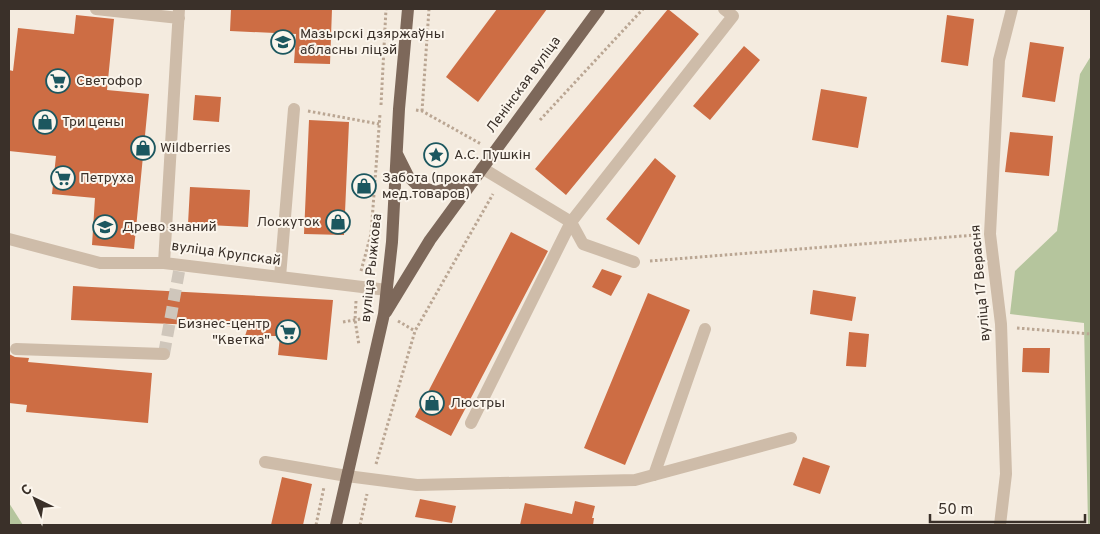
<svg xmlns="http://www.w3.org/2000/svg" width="1100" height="534" font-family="Overpass,sans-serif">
<rect width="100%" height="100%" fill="#f4ebdf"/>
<path fill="#b5c59d" d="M 1091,56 L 1091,525 L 1088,525 L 1084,323 L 1010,314 L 1015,271 L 1057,231 L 1080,74 Z
M 9,503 L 23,525 L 9,525 Z"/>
<path fill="#cd6d44" d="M 231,9 L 332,9 L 330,64 L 294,63 L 296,34 L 230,31 Z
M 497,9 L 547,9 L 478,102 L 446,77 Z
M 668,9 L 699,34 L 566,195 L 535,169 Z
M 76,15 L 114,19 L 107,90 L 149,94 L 134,249 L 92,245 L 95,198 L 52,194 L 56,156 L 9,151 L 9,70 L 13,71 L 18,28 L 74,34 Z
M 947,15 L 974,19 L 968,66 L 941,62 Z
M 1030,42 L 1064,47 L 1055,102 L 1022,97 Z
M 744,46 L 760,60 L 710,120 L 693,106 Z
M 821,89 L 867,97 L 858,148 L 812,140 Z
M 195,95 L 221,97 L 219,122 L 193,120 Z
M 309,120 L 349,122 L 344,235 L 304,234 Z
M 1010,132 L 1053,136 L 1049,176 L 1005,172 Z
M 655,158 L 676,176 L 639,245 L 606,219 Z
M 190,187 L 250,190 L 248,227 L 188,224 Z
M 511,232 L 548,251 L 451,436 L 415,417 Z
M 602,269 L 622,276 L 611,296 L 592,287 Z
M 73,286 L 333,300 L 327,360 L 278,355 L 280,336 L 245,336 L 248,327 L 71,320 Z
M 813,290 L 856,297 L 852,321 L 810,314 Z
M 648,293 L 690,310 L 625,465 L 584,448 Z
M 849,332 L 869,334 L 866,367 L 846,366 Z
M 1023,348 L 1050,348 L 1049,373 L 1022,372 Z
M 9,354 L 15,357 L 29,358 L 28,362 L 152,373 L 148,423 L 26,412 L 27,405 L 9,403 Z
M 803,457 L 830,466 L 820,494 L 793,485 Z
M 282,477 L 312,484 L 303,525 L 271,525 Z
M 420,499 L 456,506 L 452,523 L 415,517 Z
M 575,501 L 595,506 L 592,518 L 594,518 L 593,525 L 520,525 L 525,503 L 572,514 Z"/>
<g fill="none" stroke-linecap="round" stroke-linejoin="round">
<path stroke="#cfc6bb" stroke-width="12" stroke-dasharray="12 6" stroke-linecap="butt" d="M 164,354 L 180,266"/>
<path stroke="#baa693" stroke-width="3" stroke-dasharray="2.5 2.5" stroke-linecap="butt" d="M 381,105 L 386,9
M 416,110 L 422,111 L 481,144
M 308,111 L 379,124
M 422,111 L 429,9
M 540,120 L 643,9
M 650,261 L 975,235
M 361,271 L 371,234 L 380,114
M 356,301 L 355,320 L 359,345
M 398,321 L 415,331
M 343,322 L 366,318
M 1017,328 L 1091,334
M 376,464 L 415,331 L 493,194
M 316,525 L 324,487
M 360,525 L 367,494"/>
<path stroke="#cebca9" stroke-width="12" d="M 96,9 L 179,18
M 179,9 L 164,263 L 387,290
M 482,168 L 571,222 L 583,244 L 634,262
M 9,239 L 100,263 L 164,263
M 280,277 L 294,109
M 16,349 L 164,354
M 471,423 L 571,222 L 733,16 L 724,9
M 265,462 L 347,476 L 417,485 L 635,480 L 791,438
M 654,475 L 705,329
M 1000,525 L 1006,474 L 1001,324 L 990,234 L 999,60 L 1012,9"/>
<path stroke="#7d685a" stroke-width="12" d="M 397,154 L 408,176 L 418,186 L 436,192 L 474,180
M 386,312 L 430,240 L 599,9
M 336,525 L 384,314 L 392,242 L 399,109 L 408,9"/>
</g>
<defs>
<g id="school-ring" transform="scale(1.25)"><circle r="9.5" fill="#fbf5ec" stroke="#1c575f" stroke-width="1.5"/><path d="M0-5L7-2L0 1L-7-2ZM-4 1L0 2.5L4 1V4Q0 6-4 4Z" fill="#1c575f"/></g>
<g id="supermarket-ring" transform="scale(1.25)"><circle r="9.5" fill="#fbf5ec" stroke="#1c575f" stroke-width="1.5"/><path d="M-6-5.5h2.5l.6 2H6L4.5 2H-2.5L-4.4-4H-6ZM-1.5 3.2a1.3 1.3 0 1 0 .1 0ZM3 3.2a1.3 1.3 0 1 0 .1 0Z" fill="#1c575f"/></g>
<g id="shop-ring" transform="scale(1.25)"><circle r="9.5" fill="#fbf5ec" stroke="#1c575f" stroke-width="1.5"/><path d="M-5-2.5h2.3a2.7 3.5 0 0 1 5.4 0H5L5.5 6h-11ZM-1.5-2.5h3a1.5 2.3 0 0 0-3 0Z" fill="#1c575f"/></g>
<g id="sight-ring" transform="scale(1.25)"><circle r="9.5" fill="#fbf5ec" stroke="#1c575f" stroke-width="1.5"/><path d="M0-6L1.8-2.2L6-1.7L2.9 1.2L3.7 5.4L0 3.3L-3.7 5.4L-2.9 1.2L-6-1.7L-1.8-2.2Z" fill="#1c575f"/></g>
<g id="university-ring" transform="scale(1.25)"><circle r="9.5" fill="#fbf5ec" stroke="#1c575f" stroke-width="1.5"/><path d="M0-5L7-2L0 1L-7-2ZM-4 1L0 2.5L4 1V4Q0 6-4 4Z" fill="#1c575f"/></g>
</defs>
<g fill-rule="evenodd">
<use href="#school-ring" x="283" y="42"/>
<use href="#supermarket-ring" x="58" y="81"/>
<use href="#shop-ring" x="45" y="122"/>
<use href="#shop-ring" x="143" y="148"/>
<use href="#sight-ring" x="436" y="155"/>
<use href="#supermarket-ring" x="63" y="178"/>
<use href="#shop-ring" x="364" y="186"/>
<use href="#shop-ring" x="338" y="222"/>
<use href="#university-ring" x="105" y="227"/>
<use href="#supermarket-ring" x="288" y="332"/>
<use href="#shop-ring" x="432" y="403"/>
</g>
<g text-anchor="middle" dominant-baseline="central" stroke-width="4" stroke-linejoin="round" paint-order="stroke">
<g font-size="14" fill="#3a3029" stroke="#fbf5ec" text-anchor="start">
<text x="300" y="34">Мазырскі дзяржаўны<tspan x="300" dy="16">абласны ліцэй</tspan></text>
<text x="76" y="81">Светофор</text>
<text x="62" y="122">Три цены</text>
<text x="160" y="148">Wildberries</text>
<text x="454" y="155">А.С. Пушкін</text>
<text x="80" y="178">Петруха</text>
<text x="382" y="178">Забота (прокат<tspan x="382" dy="16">мед.товаров)</tspan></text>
<text x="320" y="222" text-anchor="end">Лоскуток</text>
<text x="122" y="227">Древо знаний</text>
<text x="270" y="324" text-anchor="end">Бизнес-центр<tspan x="270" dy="16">"Кветка"</tspan></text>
<text x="450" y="403">Люстры</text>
</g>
<g font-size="14" fill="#3a3029" stroke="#fbf5ec">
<text transform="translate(524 85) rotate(-54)">Ленінская вуліца</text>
<text transform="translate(226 254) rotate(8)">вуліца Крупскай</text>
<text transform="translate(372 268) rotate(-84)">вуліца Рыжкова</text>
<text transform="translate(981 283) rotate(-95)">вуліца 17 Верасня</text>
</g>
</g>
<rect width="1100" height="534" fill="none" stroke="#3a3029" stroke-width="20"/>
<g transform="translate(35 499) rotate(317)" stroke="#fbf5ec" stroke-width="4" paint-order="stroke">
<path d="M0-4L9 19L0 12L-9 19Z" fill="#3a3029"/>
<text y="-8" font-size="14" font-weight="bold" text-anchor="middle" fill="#3a3029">С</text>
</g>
<path d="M930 514v8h155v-8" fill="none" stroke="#3a3029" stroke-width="2.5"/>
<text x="938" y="514" font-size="15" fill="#3a3029" stroke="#fbf5ec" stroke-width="4" paint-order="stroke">50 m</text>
</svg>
